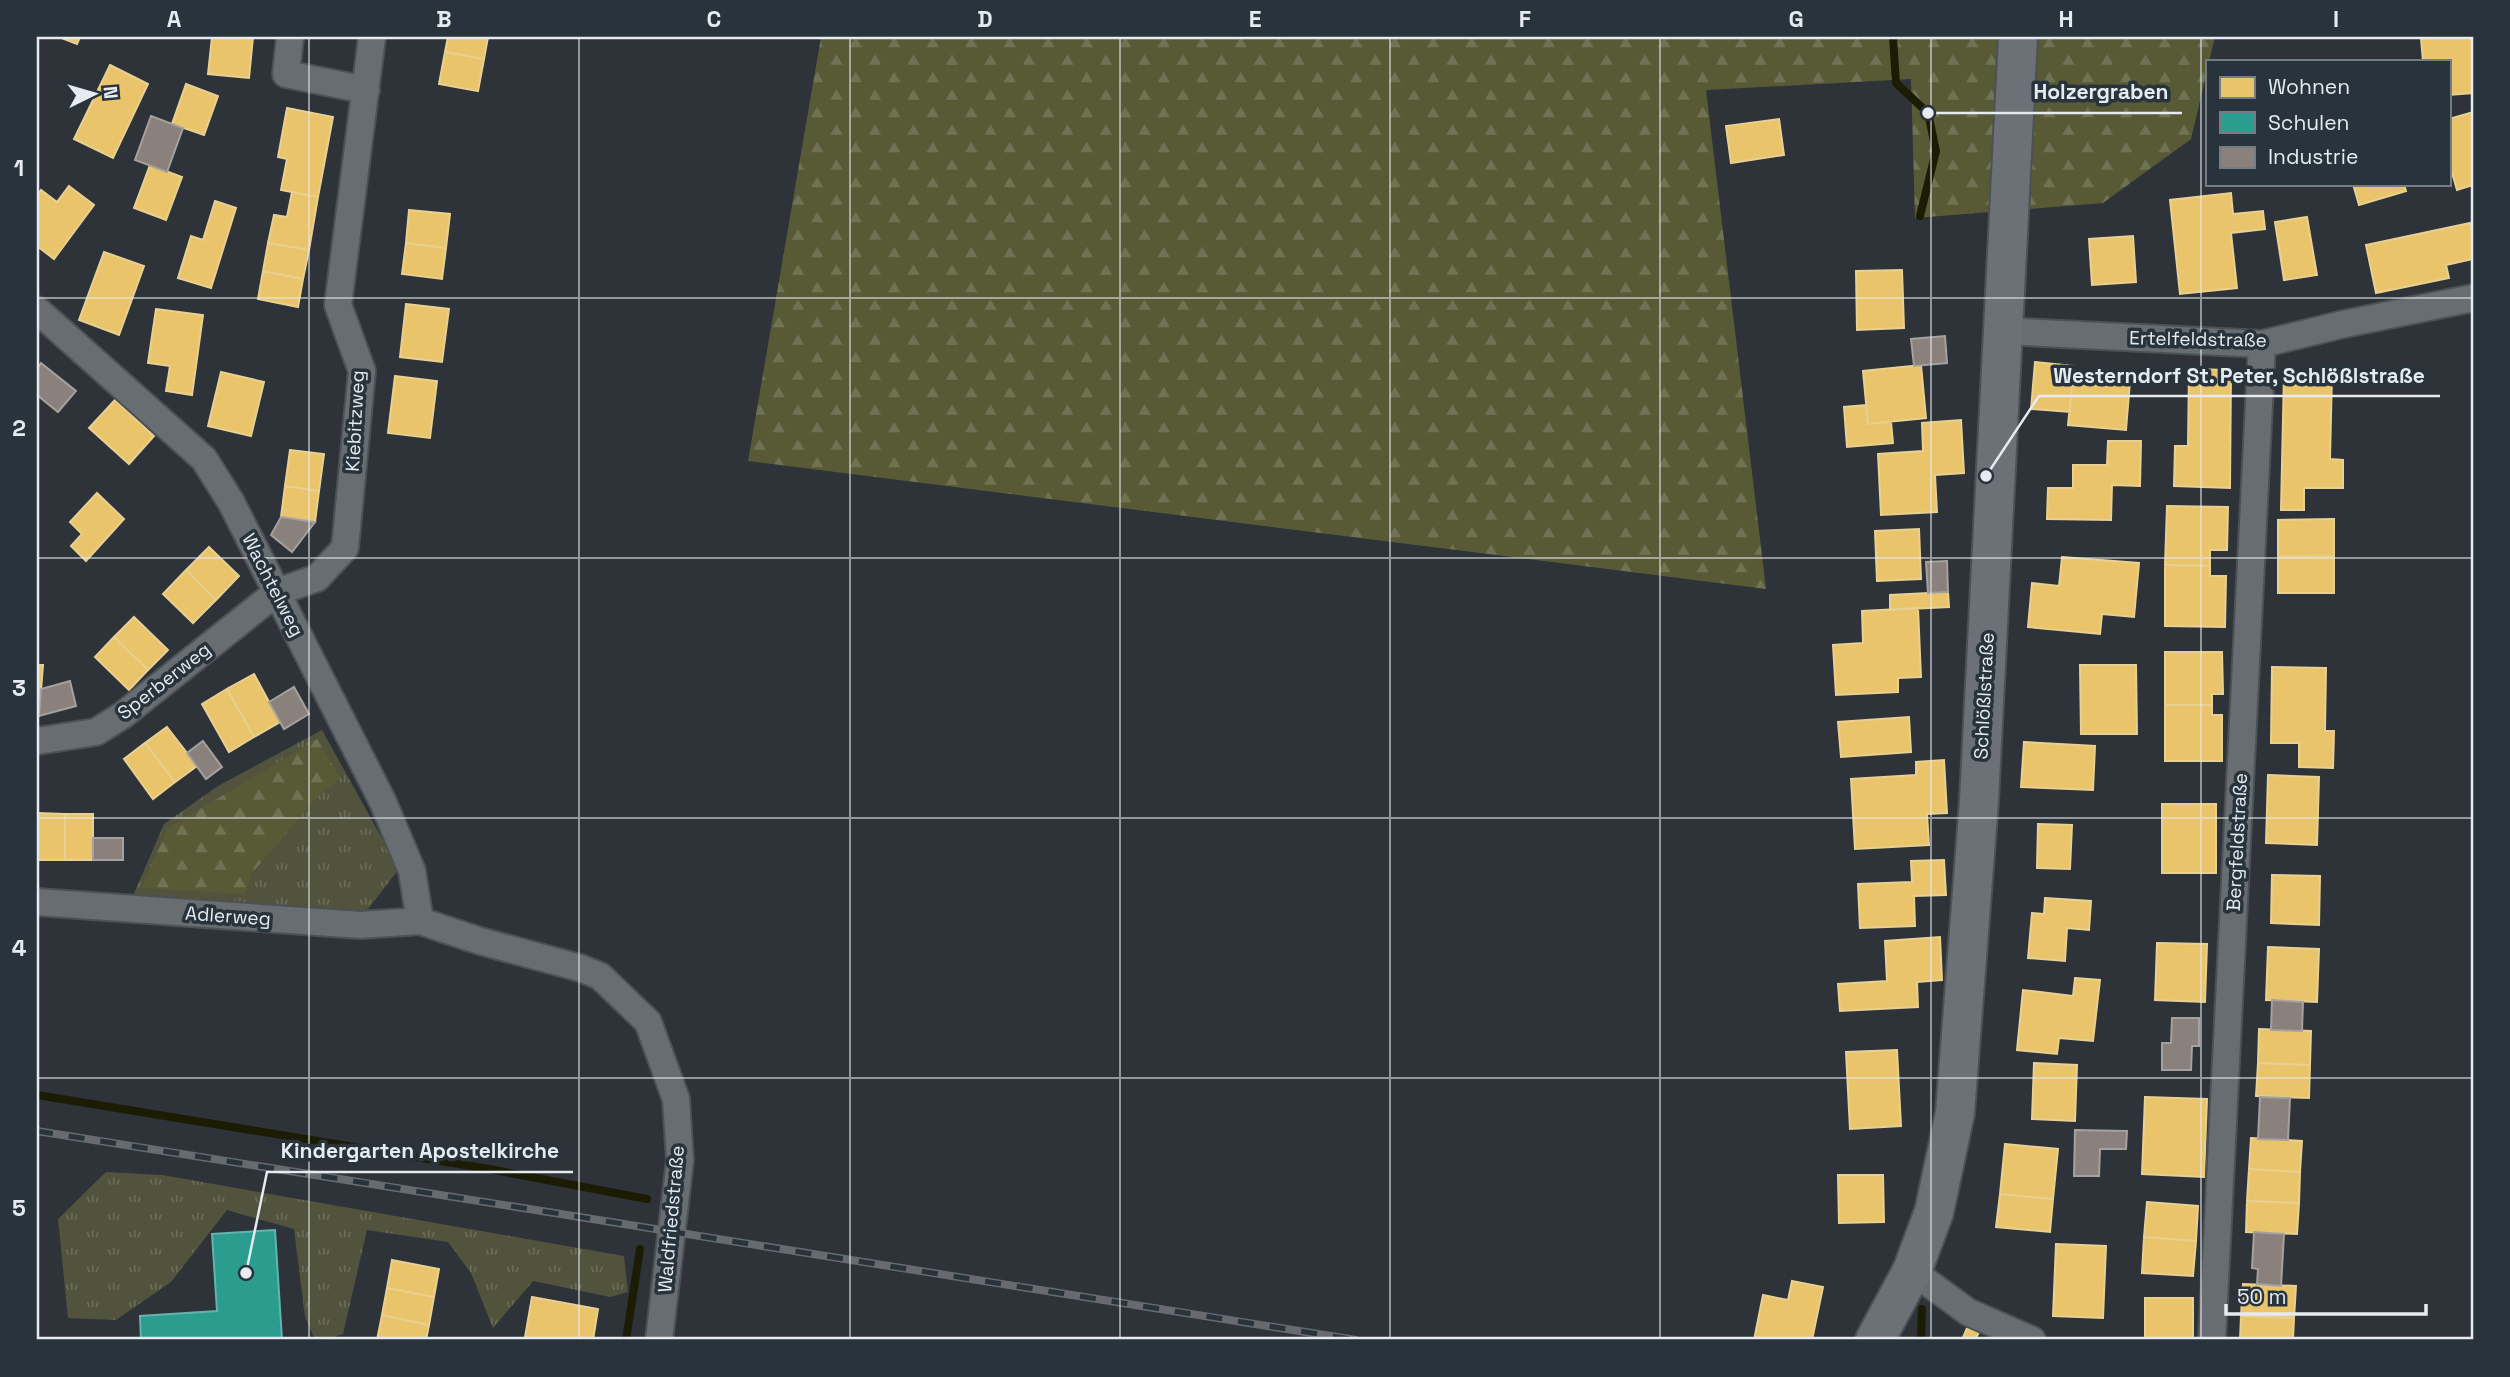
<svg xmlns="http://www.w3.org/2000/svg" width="2510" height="1377" font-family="'Space Grotesk',sans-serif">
<defs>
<pattern id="grass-tufts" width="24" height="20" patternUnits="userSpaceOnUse" patternTransform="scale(1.75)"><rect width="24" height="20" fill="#51533d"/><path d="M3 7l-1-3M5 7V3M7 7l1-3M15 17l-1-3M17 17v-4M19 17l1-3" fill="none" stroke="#6a6c5a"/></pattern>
<pattern id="forest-firs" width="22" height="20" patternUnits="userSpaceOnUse" patternTransform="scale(1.75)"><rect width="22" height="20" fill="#585a36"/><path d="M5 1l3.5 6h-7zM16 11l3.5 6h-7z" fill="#707254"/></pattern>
</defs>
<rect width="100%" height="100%" fill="#2d3338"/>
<path fill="url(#grass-tufts)" d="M 322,730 L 399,869 L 365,913 L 132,898 L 164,824 L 218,786 Z
M 106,1172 L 162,1175 L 624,1256 L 628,1292 L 610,1297 L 533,1281 L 493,1328 L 471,1273 L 448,1242 L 367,1230 L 343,1334 L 325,1340 L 315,1340 L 305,1317 L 294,1229 L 227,1210 L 171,1282 L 116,1320 L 68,1318 L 58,1219 Z"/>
<path fill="url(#forest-firs)" d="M 821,37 L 2215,37 L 2209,61 L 2207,61 L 2207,71 L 2191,139 L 2103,203 L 1915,218 L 1911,79 L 1706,90 L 1766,589 L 748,461 Z
M 317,739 L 340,778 L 315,799 L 252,873 L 245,894 L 142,888 L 167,829 Z"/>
<path fill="#e9c46a" stroke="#e8d092" stroke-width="2" d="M 59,37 L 80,37 L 77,44 Z
M 212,37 L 253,37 L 249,78 L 208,74 Z
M 448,37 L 488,37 L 484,59 L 445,52 Z
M 2446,37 L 2473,37 L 2473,93 L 2449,95 L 2449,61 L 2423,61 L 2421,39 Z
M 445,52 L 484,59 L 478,91 L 439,84 Z
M 110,65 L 148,84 L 113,158 L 74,139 Z
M 186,84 L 218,96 L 204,135 L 172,124 Z
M 287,108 L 333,117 L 318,197 L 281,190 L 287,159 L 278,157 Z
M 2473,112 L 2473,185 L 2457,190 L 2449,162 L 2449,119 Z
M 1779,119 L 1784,155 L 1731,163 L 1726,126 Z
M 150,165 L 182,177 L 166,220 L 134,208 Z
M 2353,184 L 2404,184 L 2406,191 L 2359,205 Z
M 69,186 L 94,205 L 54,259 L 37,246 L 37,196 L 41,190 L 57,202 Z
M 292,192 L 318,197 L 309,250 L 268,243 L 274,215 L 287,217 Z
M 2231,193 L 2233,214 L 2263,211 L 2265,229 L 2231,233 L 2237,288 L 2180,294 L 2170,200 Z
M 215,201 L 236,208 L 211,288 L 178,278 L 191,236 L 203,240 Z
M 409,210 L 450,214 L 446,248 L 406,243 Z
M 2307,217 L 2317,275 L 2284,280 L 2275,222 Z
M 2470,223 L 2473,240 L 2473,259 L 2446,265 L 2449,278 L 2376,293 L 2366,245 Z
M 2133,236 L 2136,282 L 2092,285 L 2089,239 Z
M 268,243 L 309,250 L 303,279 L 263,271 Z
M 406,243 L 446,248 L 442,279 L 402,274 Z
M 104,252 L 144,266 L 119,335 L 79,320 Z
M 1902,270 L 1904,328 L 1857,330 L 1856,271 Z
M 263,271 L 303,279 L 298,307 L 258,299 Z
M 406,304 L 449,309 L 442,362 L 400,357 Z
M 156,309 L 203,315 L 192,395 L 166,391 L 170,366 L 148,363 Z
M 2035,362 L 2073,366 L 2070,412 L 2031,409 Z
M 1921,365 L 1926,418 L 1868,424 L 1863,371 Z
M 2189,369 L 2231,370 L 2230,488 L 2174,486 L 2175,446 L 2188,446 Z
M 221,372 L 264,382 L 251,436 L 208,426 Z
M 2284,373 L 2332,373 L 2330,459 L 2343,460 L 2343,488 L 2304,488 L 2304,510 L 2281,510 Z
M 395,376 L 437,381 L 430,438 L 388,433 Z
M 2073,376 L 2130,381 L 2126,430 L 2068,425 Z
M 115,400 L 154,436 L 129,464 L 89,428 Z
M 1866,405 L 1868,424 L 1891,422 L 1893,443 L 1847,447 L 1844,407 Z
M 1961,420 L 1964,473 L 1935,475 L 1937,512 L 1881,515 L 1878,454 L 1923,451 L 1922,423 Z
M 2108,441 L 2141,441 L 2140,486 L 2112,485 L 2111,520 L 2047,519 L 2048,488 L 2073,488 L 2073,465 L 2107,465 Z
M 290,450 L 324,454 L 319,491 L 285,486 Z
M 285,486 L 319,491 L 315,522 L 281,517 Z
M 97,493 L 124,519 L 86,561 L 71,546 L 82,534 L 70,522 Z
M 2167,506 L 2228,507 L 2227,550 L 2210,550 L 2210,566 L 2165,565 Z
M 2334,519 L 2334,556 L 2278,557 L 2278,520 Z
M 1919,529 L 1921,579 L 1877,581 L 1875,531 Z
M 209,547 L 239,576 L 216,600 L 186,570 Z
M 2334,556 L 2334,593 L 2278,593 L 2278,557 Z
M 2062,557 L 2139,563 L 2134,617 L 2102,614 L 2100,634 L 2028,627 L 2032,583 L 2059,586 Z
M 2165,565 L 2210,566 L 2210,576 L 2226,576 L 2225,627 L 2165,626 Z
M 186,570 L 216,600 L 193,623 L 163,594 Z
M 1948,592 L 1949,607 L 1890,610 L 1890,595 Z
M 1918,608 L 1921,677 L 1898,678 L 1898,692 L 1836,695 L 1833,645 L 1863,643 L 1862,611 Z
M 134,617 L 168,650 L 148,670 L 114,637 Z
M 114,637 L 148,670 L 129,690 L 95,657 Z
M 2165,652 L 2222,652 L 2223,694 L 2212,694 L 2212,705 L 2165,705 Z
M 37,665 L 43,665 L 39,716 L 37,716 Z
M 2080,665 L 2136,665 L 2137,734 L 2081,734 Z
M 2272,667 L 2326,668 L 2325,731 L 2334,731 L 2333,768 L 2299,767 L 2299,743 L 2271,743 Z
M 254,674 L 280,722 L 254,737 L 227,689 Z
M 227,689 L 254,737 L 229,752 L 202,704 Z
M 2165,705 L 2212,705 L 2212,715 L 2222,715 L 2222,761 L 2165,761 Z
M 1909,717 L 1911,752 L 1841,757 L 1838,722 Z
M 167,727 L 197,766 L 175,782 L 145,743 Z
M 2024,742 L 2095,746 L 2093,790 L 2021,787 Z
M 145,743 L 175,782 L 153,799 L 124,759 Z
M 1944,760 L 1947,813 L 1927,814 L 1929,845 L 1855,849 L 1851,779 L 1916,775 L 1916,762 Z
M 2268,775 L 2319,777 L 2317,845 L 2266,843 Z
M 2162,804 L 2216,804 L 2216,873 L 2162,873 Z
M 37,813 L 65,814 L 65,860 L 37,860 Z
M 65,814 L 93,814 L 93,860 L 65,860 Z
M 2038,824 L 2072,825 L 2070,869 L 2037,868 Z
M 1944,860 L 1946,895 L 1914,896 L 1915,926 L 1860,928 L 1858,884 L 1912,882 L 1911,861 Z
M 2272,875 L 2320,876 L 2319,925 L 2271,923 Z
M 2045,898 L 2091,901 L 2089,930 L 2067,928 L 2065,961 L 2028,958 L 2032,913 L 2044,914 Z
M 1940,937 L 1942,980 L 1917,982 L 1918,1007 L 1840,1011 L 1838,984 L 1887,981 L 1885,941 Z
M 2157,943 L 2207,944 L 2205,1002 L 2155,1000 Z
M 2268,947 L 2319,949 L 2317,1002 L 2266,1000 Z
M 2075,978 L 2100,980 L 2093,1041 L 2059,1038 L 2057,1054 L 2017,1050 L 2023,990 L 2073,996 Z
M 2259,1029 L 2311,1031 L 2310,1065 L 2258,1063 Z
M 1897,1050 L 1901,1126 L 1850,1129 L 1846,1052 Z
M 2034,1063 L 2077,1065 L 2075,1121 L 2032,1119 Z
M 2258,1063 L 2310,1065 L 2309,1098 L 2256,1096 Z
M 2145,1097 L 2207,1099 L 2204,1177 L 2142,1174 Z
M 2251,1138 L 2302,1141 L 2300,1172 L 2249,1169 Z
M 2005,1144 L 2058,1149 L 2053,1199 L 2000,1194 Z
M 2249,1169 L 2300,1172 L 2299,1203 L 2247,1201 Z
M 1838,1175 L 1883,1175 L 1884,1222 L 1839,1223 Z
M 2000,1194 L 2053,1199 L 2050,1232 L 1996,1227 Z
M 2247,1201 L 2299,1203 L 2297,1234 L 2246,1232 Z
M 2147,1202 L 2198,1206 L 2196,1241 L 2144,1237 Z
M 2144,1237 L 2196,1241 L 2193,1276 L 2142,1273 Z
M 2056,1244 L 2106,1246 L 2103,1318 L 2053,1316 Z
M 392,1260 L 439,1269 L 434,1297 L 387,1288 Z
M 1792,1281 L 1823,1287 L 1812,1340 L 1754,1340 L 1763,1295 L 1788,1300 Z
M 2243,1284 L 2296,1286 L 2294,1318 L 2241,1316 Z
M 387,1288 L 434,1297 L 429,1325 L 382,1315 Z
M 532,1297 L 598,1309 L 593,1340 L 541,1340 L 525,1337 Z
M 2145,1298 L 2193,1298 L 2193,1340 L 2145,1340 Z
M 382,1315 L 429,1325 L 426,1340 L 377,1340 Z
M 2241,1316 L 2294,1318 L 2293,1340 L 2240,1340 Z
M 1967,1328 L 1979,1332 L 1975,1340 L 1962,1340 Z"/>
<path fill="#2a9d8f" stroke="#62b4ac" stroke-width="2" d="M 275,1230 L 282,1340 L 141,1340 L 140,1316 L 217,1311 L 212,1234 Z"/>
<path fill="#8a817c" stroke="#a5a19f" stroke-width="2" d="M 151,116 L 183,128 L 167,172 L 135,160 Z
M 1945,336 L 1947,363 L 1914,366 L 1911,339 Z
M 41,363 L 76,391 L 58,412 L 37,395 L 37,369 Z
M 281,517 L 315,522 L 292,552 L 271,535 Z
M 1947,561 L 1948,592 L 1928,593 L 1926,562 Z
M 70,681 L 76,706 L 39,716 L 41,689 Z
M 294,687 L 309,714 L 284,729 L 269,702 Z
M 203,741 L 222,767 L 206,779 L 187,753 Z
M 93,838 L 123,838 L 123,860 L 93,860 Z
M 2272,1000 L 2303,1002 L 2302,1031 L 2271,1030 Z
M 2172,1018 L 2199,1018 L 2199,1046 L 2192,1046 L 2191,1070 L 2162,1070 L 2162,1043 L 2171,1043 Z
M 2260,1097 L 2290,1098 L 2288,1140 L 2258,1139 Z
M 2075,1130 L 2127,1131 L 2126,1149 L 2100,1149 L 2099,1176 L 2074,1176 Z
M 2254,1232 L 2284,1234 L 2281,1286 L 2257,1284 L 2258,1269 L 2252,1268 Z"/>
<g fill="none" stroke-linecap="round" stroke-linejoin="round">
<path stroke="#1c1c05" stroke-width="8" d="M 1893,37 L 1896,83 L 1928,113 L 1936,151 L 1920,216
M 37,1095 L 489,1169 L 647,1199
M 626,1340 L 640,1249
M 1921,1340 L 1922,1309"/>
<g stroke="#4c5155" stroke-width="30">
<path id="street" d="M 290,37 L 286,74 L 366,90
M 37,310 L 204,459 L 231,502 L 383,802 L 412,871 L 420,921
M 2002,331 L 2262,344 L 2344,324 L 2473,298
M 37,741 L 96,732 L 123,715 L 277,592 L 317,578 L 345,548 L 362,371 L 338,305 L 372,37
M 37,902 L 360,925 L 420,921 L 480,941 L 580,968 L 600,976 L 648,1022 L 676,1099 L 680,1160 L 659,1340
M 1912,1271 L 1968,1312 L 2032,1340
M 2212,1340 L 2262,344"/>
</g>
<g stroke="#4c5155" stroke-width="42">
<path id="secondary" d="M 1875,1340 L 1912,1271 L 1934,1212 L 1955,1113 L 1979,801 L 2018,37"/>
</g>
<use href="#street" stroke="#686d71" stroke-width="26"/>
<use href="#secondary" stroke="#6b7177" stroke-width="38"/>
<g stroke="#676a6f" stroke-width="8">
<path id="rail" d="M 37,1131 L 1356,1340"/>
</g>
<use href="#rail" stroke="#29333c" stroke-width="5" stroke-dasharray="16" stroke-linecap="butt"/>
</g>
<path fill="none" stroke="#e5ebf1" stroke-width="2" stroke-opacity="0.55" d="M 309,37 L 309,1340M 579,37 L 579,1340M 850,37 L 850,1340M 1120,37 L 1120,1340M 1390,37 L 1390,1340M 1660,37 L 1660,1340M 1931,37 L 1931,1340M 2201,37 L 2201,1340M 37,298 L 2473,298M 37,558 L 2473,558M 37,818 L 2473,818M 37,1078 L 2473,1078"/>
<g text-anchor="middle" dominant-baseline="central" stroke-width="7" stroke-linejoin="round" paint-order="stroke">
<g font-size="19" fill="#e5ebf1" stroke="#29333c">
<text transform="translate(2198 339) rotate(1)">Ertelfeldstraße</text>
<text transform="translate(355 421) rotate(-87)">Kiebitzweg</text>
<text transform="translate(273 585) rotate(63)">Wachtelweg</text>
<text transform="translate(164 681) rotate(-38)">Sperberweg</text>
<text transform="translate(1984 696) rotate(-87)">Schlößlstraße</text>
<text transform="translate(2237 842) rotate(-87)">Bergfeldstraße</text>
<text transform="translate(228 916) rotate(4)">Adlerweg</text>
<text transform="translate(671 1219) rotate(-85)">Waldfriedstraße</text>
</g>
</g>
<path fill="none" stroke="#e5ebf1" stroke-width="2.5" d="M1928 113L2019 113H2182M1986 476L2039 396H2440M246 1273L267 1172H573"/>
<g fill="#e5ebf1" stroke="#29333c" stroke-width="2.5">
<circle cx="1928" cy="113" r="7"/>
<circle cx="1986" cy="476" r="7"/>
<circle cx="246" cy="1273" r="7"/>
</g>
<g font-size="21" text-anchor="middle" font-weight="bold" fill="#e5ebf1" stroke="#29333c" stroke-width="7" stroke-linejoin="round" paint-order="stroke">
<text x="2101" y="99">Holzergraben</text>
<text x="2239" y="383">Westerndorf St. Peter, Schlößlstraße</text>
<text x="420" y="1158">Kindergarten Apostelkirche</text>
</g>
<rect width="2510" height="1377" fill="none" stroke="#29333c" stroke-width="77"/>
<rect x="2206" y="60" width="245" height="126" fill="#29333c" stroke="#747d84" stroke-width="2"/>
<rect x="2220" y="77" width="35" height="21" fill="#e9c46a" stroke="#747d84" stroke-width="2"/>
<text x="2268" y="94" font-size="21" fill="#e5ebf1">Wohnen</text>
<rect x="2220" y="112" width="35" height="21" fill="#2a9d8f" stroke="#747d84" stroke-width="2"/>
<text x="2268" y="130" font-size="21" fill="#e5ebf1">Schulen</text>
<rect x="2220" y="147" width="35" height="21" fill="#8a817c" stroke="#747d84" stroke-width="2"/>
<text x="2268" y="164" font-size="21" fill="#e5ebf1">Industrie</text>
<g transform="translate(94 94) rotate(85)" stroke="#29333c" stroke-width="5" paint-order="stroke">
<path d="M0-5L12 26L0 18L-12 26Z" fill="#e5ebf1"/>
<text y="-10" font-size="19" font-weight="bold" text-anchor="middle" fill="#e5ebf1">N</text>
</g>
<path d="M2226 1304v10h200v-10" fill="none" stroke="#e5ebf1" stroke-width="3.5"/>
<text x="2237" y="1304" font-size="21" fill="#e5ebf1" stroke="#29333c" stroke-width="5" paint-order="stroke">50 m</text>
<rect x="38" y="38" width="2434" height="1300" fill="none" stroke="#e5ebf1" stroke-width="2.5"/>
<g font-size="23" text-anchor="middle" font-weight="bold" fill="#e5ebf1">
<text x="174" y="27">A</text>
<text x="444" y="27">B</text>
<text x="714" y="27">C</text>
<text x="985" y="27">D</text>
<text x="1255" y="27">E</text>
<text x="1525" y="27">F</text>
<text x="1796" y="27">G</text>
<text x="2066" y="27">H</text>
<text x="2336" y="27">I</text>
<text x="19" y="176">1</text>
<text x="19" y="436">2</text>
<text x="19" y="696">3</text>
<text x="19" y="956">4</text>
<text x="19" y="1216">5</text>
</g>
</svg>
